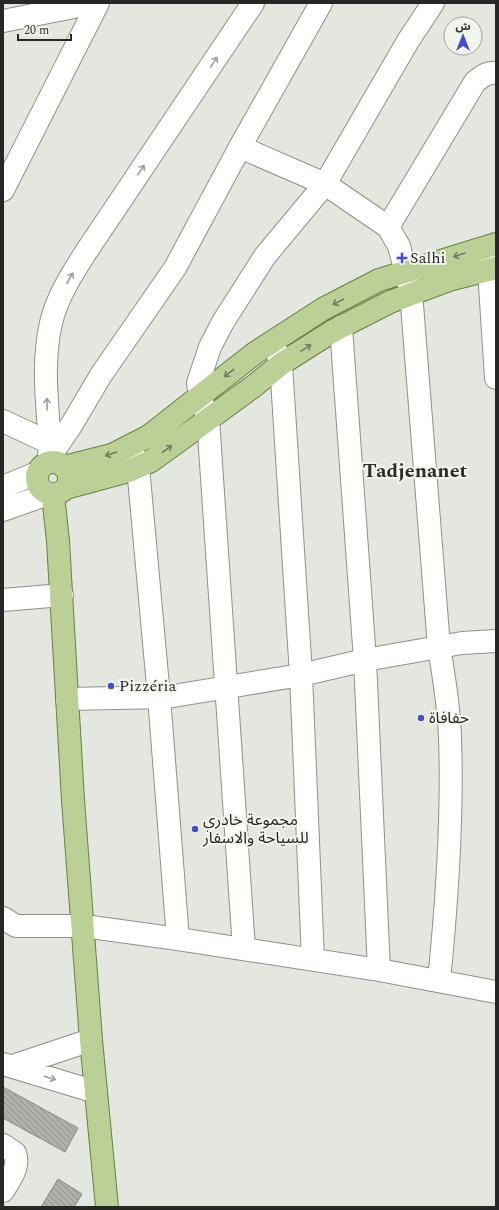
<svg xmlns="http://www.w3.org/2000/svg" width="499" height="1210" font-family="Spectral,'Noto Sans Arabic',serif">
<defs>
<pattern id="building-back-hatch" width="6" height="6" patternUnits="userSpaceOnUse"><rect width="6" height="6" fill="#afb1ab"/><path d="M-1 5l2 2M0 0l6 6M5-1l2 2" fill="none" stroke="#8e908b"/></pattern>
</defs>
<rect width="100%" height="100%" fill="#e4e7e0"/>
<path fill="url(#building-back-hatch)" stroke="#888a84" d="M 3,1087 L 78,1128 L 65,1152 L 3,1118 Z
M 58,1179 L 82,1194 L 74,1207 L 41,1207 Z"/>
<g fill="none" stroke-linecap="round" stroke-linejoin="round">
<g stroke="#8f918b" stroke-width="24">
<path id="minor" d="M 3,21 L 94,3
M 240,147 L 325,184 L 388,227 L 399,246 L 411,292 L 439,647 C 444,677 449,707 450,738 C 453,818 447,901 439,981
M 3,190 L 98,3
M 388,227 L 475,82 C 481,77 487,72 496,73
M 483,252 L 489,270 L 496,378
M 341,327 L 365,660 L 379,970
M 273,342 L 281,364 L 301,675 L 313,960
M 3,421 L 50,443
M 132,449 L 138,467 L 159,697 L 178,939
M 49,458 L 72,424 L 101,375 L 175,268 L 240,147 L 321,3
M 49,460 C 49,454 50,448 50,442 C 47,402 42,362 51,323 C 57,297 72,274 86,252 L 253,3
M 3,487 L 37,473
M 3,510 L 48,494
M 3,600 L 62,595
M 67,699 L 167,697 L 301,675 L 365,660 L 462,643 L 496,641
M 3,918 L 16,926 L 84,926 L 178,939 L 379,970 L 496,992
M 244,949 L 208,419 L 200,396 L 198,383 L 210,347 L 223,322 L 265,256 L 325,184 L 408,41 L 433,3
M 3,1064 L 96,1092
M 13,1066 L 91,1040
M 3,1145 L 15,1153 C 20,1167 10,1179 3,1191"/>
</g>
<g stroke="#6a8043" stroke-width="24">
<path id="major" d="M37 478a16 16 0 1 1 32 0a16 16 0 1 1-32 0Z
M 64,467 L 112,455 L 149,436 L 255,353 L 323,309 L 379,280 L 496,244
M 66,488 L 129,471 L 151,461 L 254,386 L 281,364 L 333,331 L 390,302 L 452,279 L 496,268
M 53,495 L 58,541 L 73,800 L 91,1040 L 107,1207"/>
</g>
<use href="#minor" stroke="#fff" stroke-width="22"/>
<use href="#major" stroke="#bbcf97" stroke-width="22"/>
</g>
<defs><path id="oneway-shaft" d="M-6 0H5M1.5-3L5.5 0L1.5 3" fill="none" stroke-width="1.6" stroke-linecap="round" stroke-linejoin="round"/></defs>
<g stroke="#9e9e9d">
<use href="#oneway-shaft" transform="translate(214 62) rotate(-56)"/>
<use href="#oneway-shaft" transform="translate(141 170) rotate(-56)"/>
<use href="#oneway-shaft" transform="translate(70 278) rotate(-61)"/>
<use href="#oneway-shaft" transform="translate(47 404) rotate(-91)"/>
<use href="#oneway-shaft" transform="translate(50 1078) rotate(17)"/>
</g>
<g stroke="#717c5e">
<use href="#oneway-shaft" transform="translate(459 255) rotate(162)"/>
<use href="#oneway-shaft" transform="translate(338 302) rotate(152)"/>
<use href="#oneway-shaft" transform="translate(306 348) rotate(-32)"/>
<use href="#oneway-shaft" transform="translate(229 373) rotate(142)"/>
<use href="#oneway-shaft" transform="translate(167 449) rotate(-36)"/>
<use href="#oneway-shaft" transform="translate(111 454) rotate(161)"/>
</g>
<g fill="#494ec3" stroke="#f1f4ed" stroke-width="1.5">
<path d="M400 252h4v4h4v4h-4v4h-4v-4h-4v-4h4z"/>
<circle cx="111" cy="686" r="4"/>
<circle cx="421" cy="718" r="4"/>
<circle cx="195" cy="829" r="4"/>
</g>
<g text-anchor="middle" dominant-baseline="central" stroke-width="4" stroke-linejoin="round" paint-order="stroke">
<g font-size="16" fill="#272826" stroke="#f1f4ed" text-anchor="start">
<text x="410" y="258">Salhi</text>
<text x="119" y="686">Pizzéria</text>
<text x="429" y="718">حفافاة</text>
<text x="203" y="820">مجموعة خادري<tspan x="203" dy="18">للسياحة والاسفار</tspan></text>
</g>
<g font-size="20" font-weight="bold" fill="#2b2d28" stroke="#f1f4ed">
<text x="415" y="471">Tadjenanet</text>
</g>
</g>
<rect width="499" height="1210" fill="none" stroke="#272826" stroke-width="8"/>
<g transform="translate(463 36)"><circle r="19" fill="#f1f4ed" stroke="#a0a29d"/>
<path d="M0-3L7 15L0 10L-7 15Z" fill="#494ec3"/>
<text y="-6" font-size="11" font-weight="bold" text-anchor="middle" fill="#272826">ش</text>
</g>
<path d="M18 34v6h53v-6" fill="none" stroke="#272826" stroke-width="2"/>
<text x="24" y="34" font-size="12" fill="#272826" stroke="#f1f4ed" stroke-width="3" paint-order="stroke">20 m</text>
</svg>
